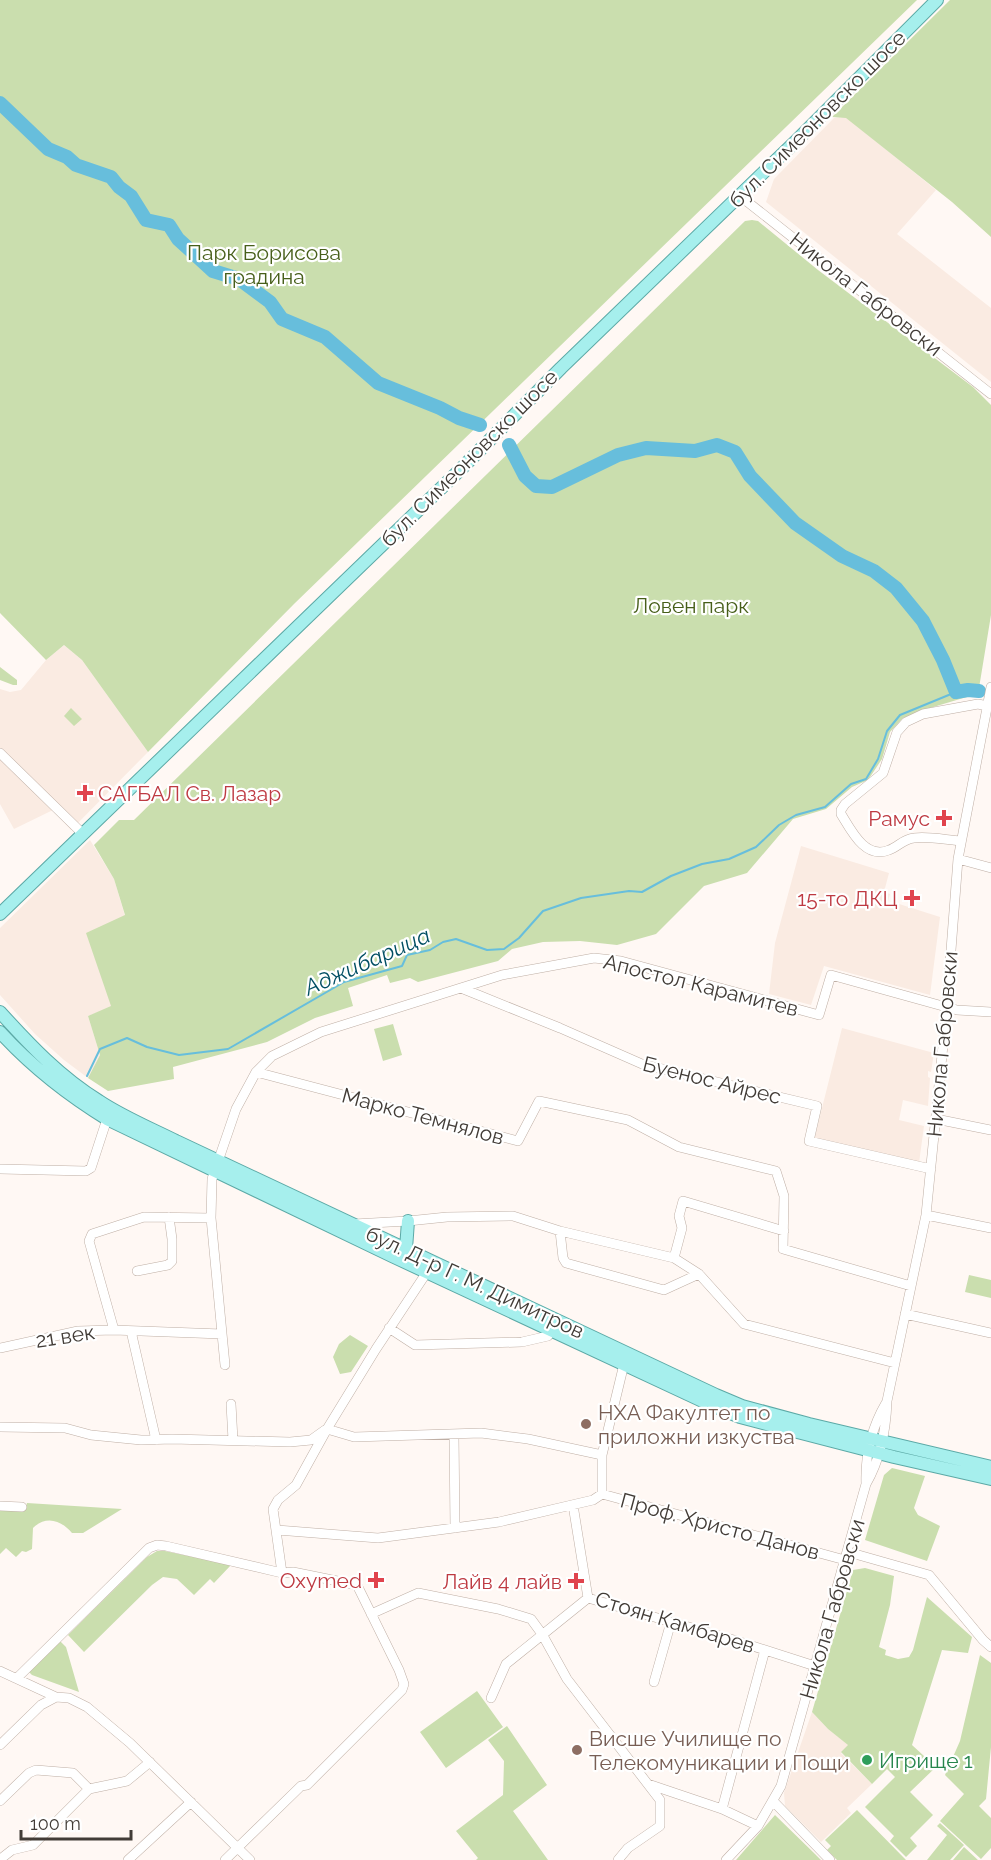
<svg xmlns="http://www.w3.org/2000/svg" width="991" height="1860" font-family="Raleway,sans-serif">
<rect width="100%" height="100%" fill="#fff8f4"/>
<path fill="#faebe2" d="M 846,117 L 936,190 L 897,234 L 991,308 L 991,382 L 766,202 L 774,179 L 834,118 Z
M 64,645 L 82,660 L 148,752 L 71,830 L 53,810 L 14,829 L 0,804 L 0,689 L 10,692 L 21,690 L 46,660 Z
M 90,840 L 114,879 L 125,916 L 112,1007 L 88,1016 L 100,1055 L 88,1078 L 64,1060 L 35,1034 L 0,995 L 0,928 Z
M 801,846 L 889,873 L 884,892 L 890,894 L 887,905 L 895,907 L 896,903 L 940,917 L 930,995 L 824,966 L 811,1005 L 769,994 L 775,943 Z
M 842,1028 L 934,1053 L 931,1072 L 928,1071 L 928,1077 L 930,1078 L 928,1106 L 903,1100 L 899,1120 L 924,1126 L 919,1163 L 814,1140 Z
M 812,1712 L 828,1729 L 849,1745 L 841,1753 L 872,1784 L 847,1808 L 851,1813 L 821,1842 L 785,1806 L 784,1793 Z"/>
<path fill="#cadeae" d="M 0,0 L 917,0 L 294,604 L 148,752 L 82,660 L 64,645 L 46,660 L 0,613 Z
M 950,0 L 991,0 L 991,237 L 952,202 L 846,118 L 832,117 Z
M 752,220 L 758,221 L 818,270 L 973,387 L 991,405 L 991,615 L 979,688 L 970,696 L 930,708 L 903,718 L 890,732 L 882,759 L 868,780 L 852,787 L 826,809 L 793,819 L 747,873 L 704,886 L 656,934 L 617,945 L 580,941 L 543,942 L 512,949 L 498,961 L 418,982 L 410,978 L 390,983 L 387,975 L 348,988 L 353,1006 L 315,1018 L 267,1042 L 173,1067 L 174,1079 L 108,1091 L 88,1078 L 100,1055 L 88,1016 L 111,1006 L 86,933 L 125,915 L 114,879 L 94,845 L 119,820 L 134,820 L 745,221 Z
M 0,667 L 17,680 L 17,685 L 13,685 L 0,680 Z
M 71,708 L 82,719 L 74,726 L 64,716 Z
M 393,1024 L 402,1055 L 383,1061 L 374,1029 Z
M 969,1275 L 991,1280 L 991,1298 L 965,1292 Z
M 350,1335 L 368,1346 L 351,1372 L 340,1374 L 333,1357 L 339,1344 Z
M 892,1468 L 925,1476 L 914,1508 L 918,1515 L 940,1526 L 927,1561 L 865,1540 L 884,1475 Z
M 27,1503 L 122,1509 L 83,1533 L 72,1533 C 61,1520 46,1515 33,1528 L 32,1549 L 26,1552 L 22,1551 L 16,1557 L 6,1548 L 0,1554 L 0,1509 L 25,1510 Z
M 157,1551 L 165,1551 L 231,1565 L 214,1583 L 210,1579 L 194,1595 L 177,1579 L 163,1577 L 152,1585 L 84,1652 L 68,1635 L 147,1557 Z
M 865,1568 L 894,1576 L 890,1605 L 879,1647 L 886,1650 L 885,1655 L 898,1659 L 909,1657 L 913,1650 L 927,1597 L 972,1637 L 968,1653 L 942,1650 L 912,1745 L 936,1767 L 910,1792 L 933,1815 L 910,1838 L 917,1846 L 906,1857 L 890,1841 L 894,1836 L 865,1807 L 895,1777 L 887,1769 L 872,1784 L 841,1752 L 848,1745 L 828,1729 L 812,1712 L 853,1570 Z
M 59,1640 L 66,1647 L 79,1692 L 32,1675 L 29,1672 Z
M 980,1655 L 991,1663 L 991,1747 L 986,1799 L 979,1806 L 991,1818 L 991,1848 L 981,1859 L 940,1821 L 964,1794 L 945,1775 L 960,1741 Z
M 477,1691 L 503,1727 L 446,1768 L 420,1732 Z
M 507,1726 L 547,1785 L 513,1811 L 548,1860 L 476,1860 L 478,1858 L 456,1831 L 503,1795 L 504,1761 L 488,1740 Z
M 857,1810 L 906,1860 L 837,1860 L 827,1850 L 831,1846 L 825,1840 Z
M 775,1815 L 815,1854 L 821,1860 L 736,1860 Z
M 940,1823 L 964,1845 L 950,1860 L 927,1860 L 947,1835 L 937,1826 Z
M 964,1847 L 978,1860 L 953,1860 Z"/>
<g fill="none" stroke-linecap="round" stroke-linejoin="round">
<path stroke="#67bedc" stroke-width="2" d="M 87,1076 L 100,1049 L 127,1038 L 147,1047 L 179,1055 L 228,1049 L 344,982 L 402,966 L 407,955 L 430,950 L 443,942 L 456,939 L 487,950 L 504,949 L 519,938 L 543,911 L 581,898 L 629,891 L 642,892 L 671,876 L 702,864 L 729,859 L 756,847 L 779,825 L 796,815 L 825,807 L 851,784 L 866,779 L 878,759 L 887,731 L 900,715 L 956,692"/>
<path stroke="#67bedc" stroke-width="14" d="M 0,103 L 48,149 L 67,157 L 76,165 L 111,177 L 119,187 L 131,196 L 146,220 L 169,225 L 178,239 L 213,271 L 239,279 L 270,302 L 282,319 L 325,337 L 378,383 L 440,408 L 459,418 L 480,425
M 509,445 L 525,476 L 536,486 L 552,487 L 618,455 L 646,448 L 695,451 L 717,445 L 735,452 L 750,476 L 795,523 L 842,556 L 874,571 L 896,588 L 923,621 L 943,660 L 956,692 L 968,690 L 979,691"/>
<g stroke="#bfafa5" stroke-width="10">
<path id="minor" d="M 740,196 L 991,394
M 0,753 L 83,834
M 961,841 C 946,840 929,836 914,838 C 903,839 898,847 889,850 C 865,860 851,830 841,814 L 841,810 L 845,804 L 883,773 L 897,732 L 906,722 L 923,714 L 978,704 L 987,706
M 958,859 L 991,868
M 461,988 L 560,1028 L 642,1064 L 817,1106 L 809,1141 L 931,1169
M 256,1072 L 518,1141 L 539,1101 L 628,1120 L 679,1147 L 776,1171 L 784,1196 L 783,1249 L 911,1286
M 936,1119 L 991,1130
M 0,1169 L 86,1171 L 91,1168 L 107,1119
M 926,1215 L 991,1228
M 354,1224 L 408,1221 L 447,1217 L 513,1216 L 560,1231 L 674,1258 L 699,1274 L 744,1324 L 895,1363
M 560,1231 L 563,1258 L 566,1263 L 664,1290 L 699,1274
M 674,1258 L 682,1228 L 679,1216 L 683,1201 L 784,1231
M 137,1271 L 168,1265 L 172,1261 L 172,1239 L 169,1217
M 905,1314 L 991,1333
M 389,1328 L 415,1345 L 522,1342 L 548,1336 L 551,1330
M 114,1330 L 89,1241 L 92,1234 L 144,1217 L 211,1218
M 131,1331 L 156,1440
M 0,1348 L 78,1331 L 114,1330 L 222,1334
M 225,1365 L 211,1218 L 212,1179 L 236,1109 L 256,1072 L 272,1056 L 321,1032 L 502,975 L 594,958 L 621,961 L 819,1015 L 831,975 L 957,1010 L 991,1012
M 231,1404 L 233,1440
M 0,1427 L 65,1428 L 91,1435 L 141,1440 L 172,1439 L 290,1442 L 311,1440 L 325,1430
M 327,1429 L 354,1437 L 481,1433 L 528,1439 L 602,1455
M 454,1434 L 455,1528
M 866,1484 C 865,1456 872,1427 886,1403
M 602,1494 L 602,1455 L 624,1364
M 573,1505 L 588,1598 L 734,1640 L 815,1666
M 0,1506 L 22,1507
M 277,1530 L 378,1538 L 499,1522 L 593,1500 L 602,1494 L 845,1560
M 848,1552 L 929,1575 L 983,1640 L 991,1647
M 282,1573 L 273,1509 L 278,1500 L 296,1485 L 327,1429 L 376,1349 L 427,1272
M 371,1614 L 418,1593 L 498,1609 L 531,1619 L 542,1634 L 567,1679 L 660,1800 L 660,1826 L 628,1848 L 618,1860
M 0,1671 L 56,1697 L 69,1698 L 87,1707 L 130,1743 L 250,1860
M 17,1678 L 149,1548 L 157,1545 L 166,1546 L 282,1573 L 293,1572 L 357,1585 L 399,1670 L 404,1684 L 402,1690 L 307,1785 L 301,1786 L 225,1860
M 654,1682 L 671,1622
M 491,1698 L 506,1664 L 588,1598
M 0,1745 L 41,1705 L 56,1697
M 648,1784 L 722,1809 L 758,1826
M 0,1801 L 29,1773 L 36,1770 L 73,1773 L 89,1789
M 773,1801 L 830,1860
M 722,1809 L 765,1650
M 1,1860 L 3,1857 L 12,1850 L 33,1845 L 89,1789 L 127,1781 L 150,1762
M 128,1860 L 191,1802
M 726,1860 L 758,1826 L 781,1786 L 866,1484 C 881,1458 886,1430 887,1401 L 926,1215 L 946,1015 L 958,859 L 991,687"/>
</g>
<g stroke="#5ca9a6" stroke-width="14">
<path id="major" d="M 0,914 L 463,467 L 561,368 L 796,141 L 937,0
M 0,1012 C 30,1045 60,1077 99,1101 C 123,1117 150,1128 176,1141 L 716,1395 L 742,1406 L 809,1424 L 991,1467
M 0,1032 C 31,1066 68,1095 107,1119 L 392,1256 L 711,1405 L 740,1417 L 894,1457 L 991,1479
M 406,1249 L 408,1221"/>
</g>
<use href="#minor" stroke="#fff" stroke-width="9"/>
<use href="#major" stroke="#a6efed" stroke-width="12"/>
</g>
<g fill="#e0444e" stroke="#fff" stroke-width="2">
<path d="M82 784h6v6h6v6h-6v6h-6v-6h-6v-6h6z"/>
<path d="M941 809h6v6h6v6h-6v6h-6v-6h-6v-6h6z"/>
<path d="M909 889h6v6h6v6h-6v6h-6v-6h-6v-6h6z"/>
<path d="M373 1571h6v6h6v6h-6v6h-6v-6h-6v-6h6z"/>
<path d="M573 1572h6v6h6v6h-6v6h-6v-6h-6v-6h6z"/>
</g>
<g fill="#8d6e63" stroke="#fff" stroke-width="2">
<circle cx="586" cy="1424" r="6"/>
<circle cx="577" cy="1750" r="6"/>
</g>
<circle fill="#2e9e5b" stroke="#fff" stroke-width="2" cx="867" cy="1760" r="6"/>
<g text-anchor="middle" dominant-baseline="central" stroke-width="4.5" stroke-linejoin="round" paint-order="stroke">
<g font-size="21" fill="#423c37" stroke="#fff">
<text transform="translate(817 119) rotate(-45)">бул. Симеоновско шосе</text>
<text transform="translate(866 294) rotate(38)">Никола Габровски</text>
<text transform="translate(469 458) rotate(-45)">бул. Симеоновско шосе</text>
<text transform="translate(701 985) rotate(14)">Апостол Карамитев</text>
<text transform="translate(942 1044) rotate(-85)">Никола Габровски</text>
<text transform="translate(712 1080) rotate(14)">Буенос Айрес</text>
<text transform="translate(423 1116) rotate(15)">Марко Темнялов</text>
<text transform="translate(475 1282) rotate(25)">бул. Д-р Г. М. Димитров</text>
<text transform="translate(65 1336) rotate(-9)">21 век</text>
<text transform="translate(720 1526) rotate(15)">Проф. Христо Данов</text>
<text transform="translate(832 1609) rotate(-74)">Никола Габровски</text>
<text transform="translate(675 1622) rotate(17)">Стоян Камбарев</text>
</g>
<g font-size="21" fill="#475f1a" stroke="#fff">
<text x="264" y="252">Парк Борисова<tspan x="264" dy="24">градина</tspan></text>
<text x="691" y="605">Ловен парк</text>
</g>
<g font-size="21" fill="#be3a42" stroke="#fff" text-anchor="end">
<text x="98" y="793" text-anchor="start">САГБАЛ Св. Лазар</text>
<text x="930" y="818">Рамус</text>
<text x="898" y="898">15-то ДКЦ</text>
<text x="362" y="1580">Oxymed</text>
<text x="562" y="1581">Лайв 4 лайв</text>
</g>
<g font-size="21" fill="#785e54" stroke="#fff" text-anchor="start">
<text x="598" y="1412">НХА Факултет по<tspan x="598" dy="24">приложни изкуства</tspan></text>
<text x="589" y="1738">Висше Училище по<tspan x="589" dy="24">Телекомуникации и Пощи</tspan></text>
</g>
<g font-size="21" fill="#27864d" stroke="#fff" text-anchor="start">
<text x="879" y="1760">Игрище 1</text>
</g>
<g font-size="22" font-style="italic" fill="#004e63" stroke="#fff">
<text transform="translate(367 961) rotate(-24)">Аджибарица</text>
</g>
</g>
<path d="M21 1830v9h110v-9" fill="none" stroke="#423c37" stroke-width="3"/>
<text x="30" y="1830" font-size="18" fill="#423c37" stroke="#ffffff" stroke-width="4.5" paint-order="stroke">100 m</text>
</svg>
